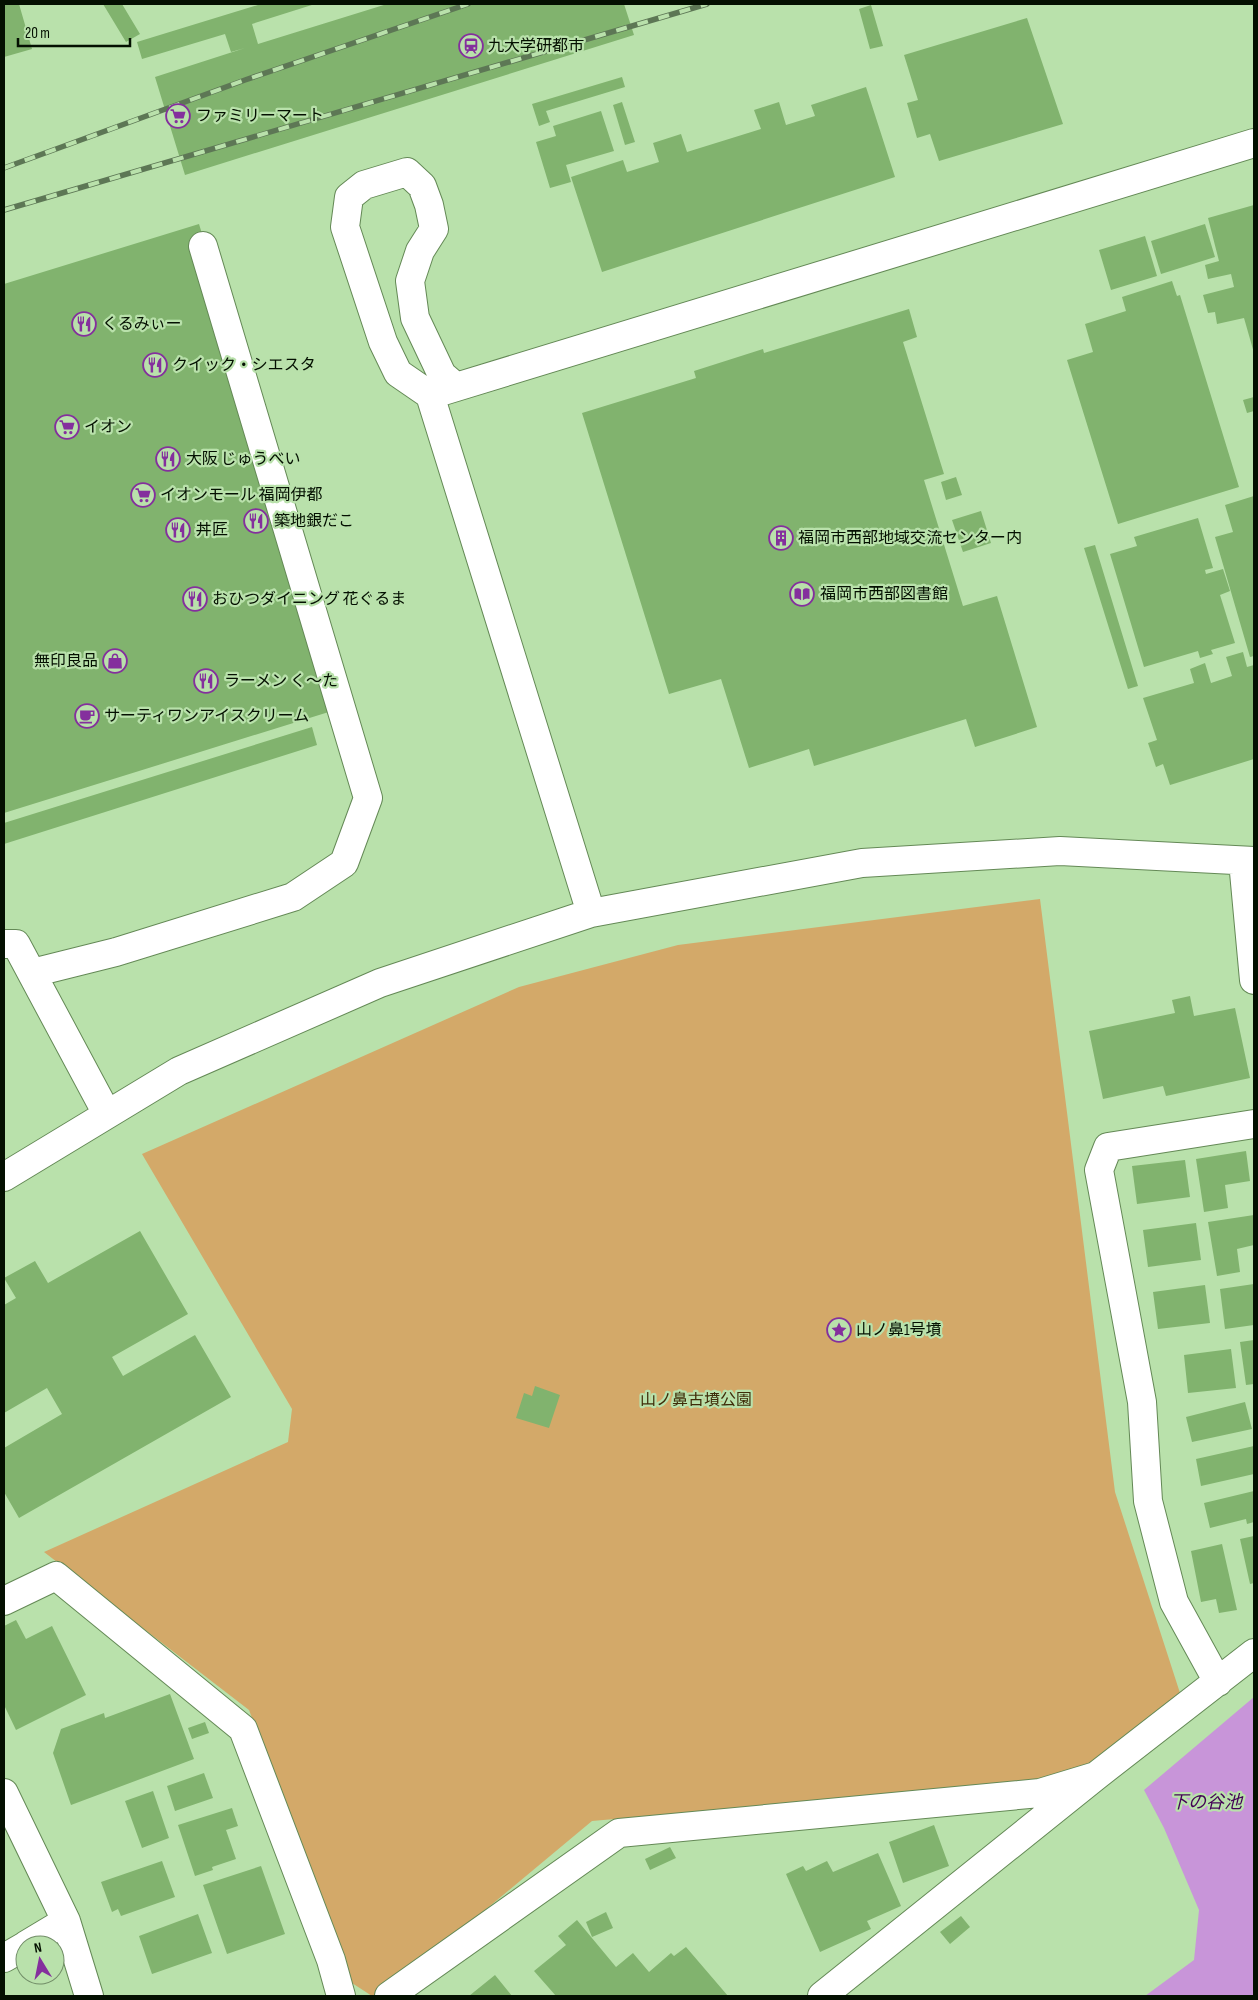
<svg xmlns="http://www.w3.org/2000/svg" width="1258" height="2000" font-family="'Sofia Sans Condensed','Noto Sans JP',sans-serif">
<rect width="100%" height="100%" fill="#b9e1ab"/>
<path fill="#d3a969" d="M 1040,899 L 1115,1492 L 1180,1693 L 1078,1778 L 592,1821 L 382,1996 L 372,1996 L 352,1983 L 249,1710 L 44,1552 L 288,1442 L 292,1409 L 142,1154 L 519,987 L 678,945 Z"/>
<path fill="#c895d9" d="M 1254,1697 L 1254,1996 L 1145,1996 L 1194,1960 L 1199,1910 L 1164,1828 L 1144,1790 Z"/>
<path fill="#81b36e" d="M 4,4 L 19,4 L 32,49 L 4,57 Z
M 103,4 L 122,4 L 140,34 L 126,42 Z
M 261,4 L 315,4 L 252,24 L 258,44 L 387,4 L 624,4 L 634,35 L 185,175 L 155,77 L 245,48 L 231,52 L 225,34 L 142,59 L 137,42 Z
M 871,5 L 883,46 L 870,49 L 859,9 Z
M 1027,18 L 1063,124 L 939,161 L 930,134 L 917,138 L 907,103 L 918,100 L 904,55 Z
M 622,77 L 625,87 L 546,111 L 550,122 L 539,126 L 532,104 Z
M 866,87 L 895,177 L 602,272 L 571,177 L 623,160 L 627,172 L 659,162 L 653,143 L 681,134 L 687,152 L 761,129 L 754,110 L 779,102 L 786,125 L 815,116 L 811,105 Z
M 622,102 L 635,142 L 625,145 L 613,105 Z
M 601,111 L 614,151 L 566,165 L 571,182 L 550,188 L 536,142 L 556,136 L 553,126 Z
M 1254,205 L 1254,353 L 1244,318 L 1217,324 L 1215,312 L 1208,313 L 1203,295 L 1234,287 L 1231,274 L 1208,279 L 1205,265 L 1219,261 L 1208,218 Z
M 199,224 L 348,706 L 4,813 L 4,284 Z
M 1205,224 L 1215,257 L 1161,274 L 1151,241 Z
M 1145,236 L 1157,276 L 1111,290 L 1099,250 Z
M 1172,281 L 1177,296 L 1180,295 L 1239,487 L 1118,524 L 1067,360 L 1093,352 L 1085,324 L 1126,311 L 1122,297 Z
M 909,309 L 917,337 L 903,342 L 944,474 L 924,480 L 963,606 L 997,596 L 1037,727 L 975,747 L 966,719 L 814,766 L 809,749 L 749,768 L 721,679 L 669,694 L 582,413 L 696,378 L 694,371 L 763,349 L 764,353 Z
M 1254,397 L 1254,411 L 1247,413 L 1243,400 Z
M 956,477 L 962,495 L 946,500 L 941,482 Z
M 1254,496 L 1254,656 L 1250,657 L 1215,537 L 1233,532 L 1225,505 Z
M 981,511 L 991,543 L 963,552 L 952,520 Z
M 1198,518 L 1213,568 L 1205,570 L 1206,574 L 1223,569 L 1230,591 L 1220,595 L 1235,643 L 1211,650 L 1213,654 L 1200,658 L 1198,651 L 1144,667 L 1110,554 L 1137,546 L 1134,537 Z
M 1095,545 L 1138,686 L 1128,689 L 1084,548 Z
M 1243,652 L 1247,667 L 1254,665 L 1254,759 L 1170,785 L 1163,764 L 1156,767 L 1148,743 L 1157,740 L 1143,698 L 1194,683 L 1190,669 L 1205,663 L 1211,683 L 1232,676 L 1226,657 Z
M 312,727 L 317,745 L 4,844 L 4,823 Z
M 1190,996 L 1194,1016 L 1235,1008 L 1250,1078 L 1166,1096 L 1163,1086 L 1103,1099 L 1089,1031 L 1175,1013 L 1172,1000 Z
M 1246,1151 L 1250,1181 L 1225,1185 L 1228,1208 L 1204,1212 L 1196,1159 Z
M 1185,1160 L 1190,1197 L 1137,1204 L 1132,1166 Z
M 1254,1215 L 1254,1245 L 1237,1249 L 1240,1272 L 1217,1276 L 1208,1222 Z
M 1196,1223 L 1201,1260 L 1148,1267 L 1143,1230 Z
M 140,1231 L 188,1314 L 112,1357 L 123,1376 L 195,1335 L 231,1397 L 19,1518 L 4,1492 L 4,1448 L 62,1414 L 47,1388 L 4,1413 L 4,1305 L 16,1298 L 4,1278 L 35,1261 L 48,1283 Z
M 1254,1284 L 1254,1325 L 1225,1329 L 1220,1289 Z
M 1205,1285 L 1210,1323 L 1158,1329 L 1153,1292 Z
M 1254,1340 L 1254,1384 L 1246,1385 L 1240,1342 Z
M 1231,1349 L 1236,1388 L 1188,1393 L 1184,1355 Z
M 535,1386 L 560,1395 L 549,1428 L 516,1418 L 524,1393 L 532,1396 Z
M 1245,1402 L 1252,1429 L 1192,1442 L 1186,1417 Z
M 1254,1446 L 1254,1474 L 1201,1486 L 1196,1459 Z
M 1254,1491 L 1254,1522 L 1247,1524 L 1246,1519 L 1210,1528 L 1204,1503 Z
M 1254,1536 L 1254,1583 L 1250,1584 L 1240,1539 Z
M 1222,1544 L 1237,1610 L 1219,1613 L 1216,1599 L 1201,1602 L 1191,1551 Z
M 16,1620 L 26,1639 L 52,1626 L 86,1695 L 16,1730 L 4,1705 L 4,1626 Z
M 170,1694 L 194,1759 L 71,1805 L 53,1753 L 61,1729 L 104,1713 L 105,1718 Z
M 205,1722 L 209,1733 L 192,1739 L 188,1728 Z
M 204,1773 L 213,1798 L 175,1811 L 167,1786 Z
M 153,1791 L 169,1838 L 142,1848 L 125,1801 Z
M 232,1808 L 238,1826 L 226,1830 L 236,1859 L 212,1867 L 213,1870 L 195,1876 L 178,1825 Z
M 934,1825 L 949,1866 L 903,1883 L 889,1842 Z
M 670,1847 L 676,1858 L 650,1870 L 645,1859 Z
M 878,1853 L 901,1906 L 867,1921 L 871,1929 L 820,1952 L 786,1874 L 803,1866 L 806,1871 L 827,1861 L 833,1872 Z
M 162,1861 L 175,1897 L 121,1916 L 118,1909 L 112,1912 L 101,1882 Z
M 261,1866 L 285,1934 L 227,1954 L 203,1885 Z
M 606,1912 L 613,1928 L 592,1937 L 586,1922 Z
M 198,1914 L 212,1953 L 152,1974 L 139,1936 Z
M 961,1916 L 970,1927 L 950,1944 L 940,1932 Z
M 577,1920 L 616,1967 L 633,1953 L 649,1972 L 671,1953 L 674,1956 L 686,1947 L 728,1996 L 556,1996 L 534,1971 L 566,1945 L 558,1936 Z
M 495,1975 L 512,1996 L 469,1996 Z"/>
<g fill="none" stroke-linecap="round" stroke-linejoin="round">
<g stroke="#648956" stroke-width="30">
<path id="minor" d="M 430,395 L 398,373 L 383,342 L 345,227 L 349,197 L 364,185 L 407,172 L 422,186 L 429,205 L 434,229 L 420,251 L 410,281 L 415,318 L 442,375 L 456,387
M 1243,861 L 1254,980
M 591,913 L 430,395 L 1254,143
M 4,944 L 16,944 L 107,1114
M 32,973 L 116,952 L 293,897 L 344,863 L 368,798 L 203,246
M 4,1177 L 179,1071 L 380,983 L 591,913 L 862,863 L 1060,851 L 1254,861
M 4,1601 L 56,1576 L 243,1729 L 331,1960 L 341,1996
M 1218,1682 L 1174,1602 L 1148,1501 L 1142,1402 L 1099,1170 L 1108,1147 L 1254,1124
M 4,1793 L 66,1921 L 89,1996
M 26,1945 L 66,1921
M 4,1958 L 25,1946
M 389,1996 L 619,1833 L 1040,1793 L 1096,1776
M 822,1996 L 1096,1776 L 1254,1653"/>
</g>
<use href="#minor" stroke="#fff" stroke-width="28"/>
<g stroke="#5d7755" stroke-width="5.5">
<path id="rail" d="M 4,168 L 245,80 L 468,4
M 4,210 L 707,4"/>
</g>
<use href="#rail" stroke="#b9e1ab" stroke-width="4" stroke-dasharray="11" stroke-linecap="butt"/>
</g>
<defs>
<g id="station-ring" transform="scale(1.25)"><circle r="9.5" fill="#b9e1ab" stroke="#842f9d" stroke-width="1.5"/><path d="M-3-6H3Q5-6 5-4V2Q5 4 3 4L4.5 6H3L1.5 4h-3L-3 6H-4.5L-3 4Q-5 4-5 2V-4Q-5-6-3-6ZM-3.5-4v3h7v-3ZM-3.5 1v1.5H-2V1ZM2 1v1.5H3.5V1Z" fill="#842f9d"/></g>
<g id="supermarket-ring" transform="scale(1.25)"><circle r="9.5" fill="#b9e1ab" stroke="#842f9d" stroke-width="1.5"/><path d="M-6-5.5h2.5l.6 2H6L4.5 2H-2.5L-4.4-4H-6ZM-1.5 3.2a1.3 1.3 0 1 0 .1 0ZM3 3.2a1.3 1.3 0 1 0 .1 0Z" fill="#842f9d"/></g>
<g id="restaurant-ring" transform="scale(1.25)"><circle r="9.5" fill="#b9e1ab" stroke="#842f9d" stroke-width="1.5"/><path d="M-5-6h1v4h1v-4h1v4h1v-4h1v5L-1.5 .5V6h-2V.5L-5-1ZM5-6V6H3V1.5H1.5Q1.5-4 5-6Z" fill="#842f9d"/></g>
<g id="building-ring" transform="scale(1.25)"><circle r="9.5" fill="#b9e1ab" stroke="#842f9d" stroke-width="1.5"/><path d="M-4-6H4V6H1V3H-1V6H-4ZM-2.5-4.3h1.7v1.8h-1.7ZM.8-4.3h1.7v1.8H.8ZM-2.5-1h1.7V.8h-1.7ZM.8-1h1.7V.8H.8Z" fill="#842f9d"/></g>
<g id="library-ring" transform="scale(1.25)"><circle r="9.5" fill="#b9e1ab" stroke="#842f9d" stroke-width="1.5"/><path d="M-6-4Q-3-5.5-.7-3.5V5Q-3 3-6 4ZM6-4Q3-5.5 .7-3.5V5Q3 3 6 4Z" fill="#842f9d"/></g>
<g id="shop-ring" transform="scale(1.25)"><circle r="9.5" fill="#b9e1ab" stroke="#842f9d" stroke-width="1.5"/><path d="M-5-2.5h2.3a2.7 3.5 0 0 1 5.4 0H5L5.5 6h-11ZM-1.5-2.5h3a1.5 2.3 0 0 0-3 0Z" fill="#842f9d"/></g>
<g id="cafe-ring" transform="scale(1.25)"><circle r="9.5" fill="#b9e1ab" stroke="#842f9d" stroke-width="1.5"/><path d="M-5.5-4.5H6V0H3Q3 3.5 0 3.5H-2.5Q-5.5 3.5-5.5 0ZM3-3.2v2h1.7v-2ZM-6 4.5H4V6H-6Z" fill="#842f9d"/></g>
<g id="sight-ring" transform="scale(1.25)"><circle r="9.5" fill="#b9e1ab" stroke="#842f9d" stroke-width="1.5"/><path d="M0-6L1.8-2.2L6-1.7L2.9 1.2L3.7 5.4L0 3.3L-3.7 5.4L-2.9 1.2L-6-1.7L-1.8-2.2Z" fill="#842f9d"/></g>
</defs>
<g fill-rule="evenodd">
<use href="#station-ring" x="471" y="46"/>
<use href="#supermarket-ring" x="178" y="116"/>
<use href="#restaurant-ring" x="84" y="324"/>
<use href="#restaurant-ring" x="155" y="365"/>
<use href="#supermarket-ring" x="67" y="427"/>
<use href="#restaurant-ring" x="168" y="459"/>
<use href="#supermarket-ring" x="143" y="495"/>
<use href="#restaurant-ring" x="256" y="521"/>
<use href="#restaurant-ring" x="178" y="530"/>
<use href="#building-ring" x="781" y="538"/>
<use href="#library-ring" x="802" y="594"/>
<use href="#restaurant-ring" x="195" y="599"/>
<use href="#shop-ring" x="115" y="661"/>
<use href="#restaurant-ring" x="206" y="681"/>
<use href="#cafe-ring" x="87" y="716"/>
<use href="#sight-ring" x="839" y="1330"/>
</g>
<g text-anchor="middle" dominant-baseline="central" stroke-width="4.5" stroke-linejoin="round" paint-order="stroke">
<g font-size="16" fill="#041001" stroke="#b9e1ab" text-anchor="start">
<text x="488" y="46">九大学研都市</text>
<text x="196" y="116">ファミリーマート</text>
<text x="102" y="324">くるみぃー</text>
<text x="172" y="365">クイック・シエスタ</text>
<text x="84" y="427">イオン</text>
<text x="186" y="459">大阪 じゅうべい</text>
<text x="160" y="495">イオンモール 福岡伊都</text>
<text x="274" y="521">築地銀だこ</text>
<text x="196" y="530">丼匠</text>
<text x="798" y="538">福岡市西部地域交流センター内</text>
<text x="820" y="594">福岡市西部図書館</text>
<text x="212" y="599">おひつダイニング 花ぐるま</text>
<text x="98" y="661" text-anchor="end">無印良品</text>
<text x="224" y="681">ラーメン く〜た</text>
<text x="104" y="716">サーティワンアイスクリーム</text>
<text x="856" y="1330">山ノ鼻1号墳</text>
</g>
<g font-size="16" fill="#3f2c09" stroke="#b9e1ab">
<text x="696" y="1400">山ノ鼻古墳公園</text>
</g>
<g font-size="18" font-style="italic" fill="#430055" stroke="#b9e1ab">
<text x="1206" y="1802">下の谷池</text>
</g>
</g>
<rect width="1258" height="2000" fill="none" stroke="#041001" stroke-width="10"/>
<g transform="translate(40 1960) rotate(350)"><circle r="24" fill="#b9e1ab" stroke="#718d67"/>
<path d="M0-4L9 19L0 12L-9 19Z" fill="#842f9d"/>
<text y="-8" font-size="14" font-weight="bold" text-anchor="middle" fill="#041001">N</text>
</g>
<path d="M18 38v8h112v-8" fill="none" stroke="#041001" stroke-width="2.5"/>
<text x="25" y="38" font-size="15" fill="#041001" stroke="#b9e1ab" stroke-width="4" paint-order="stroke">20 m</text>
</svg>
